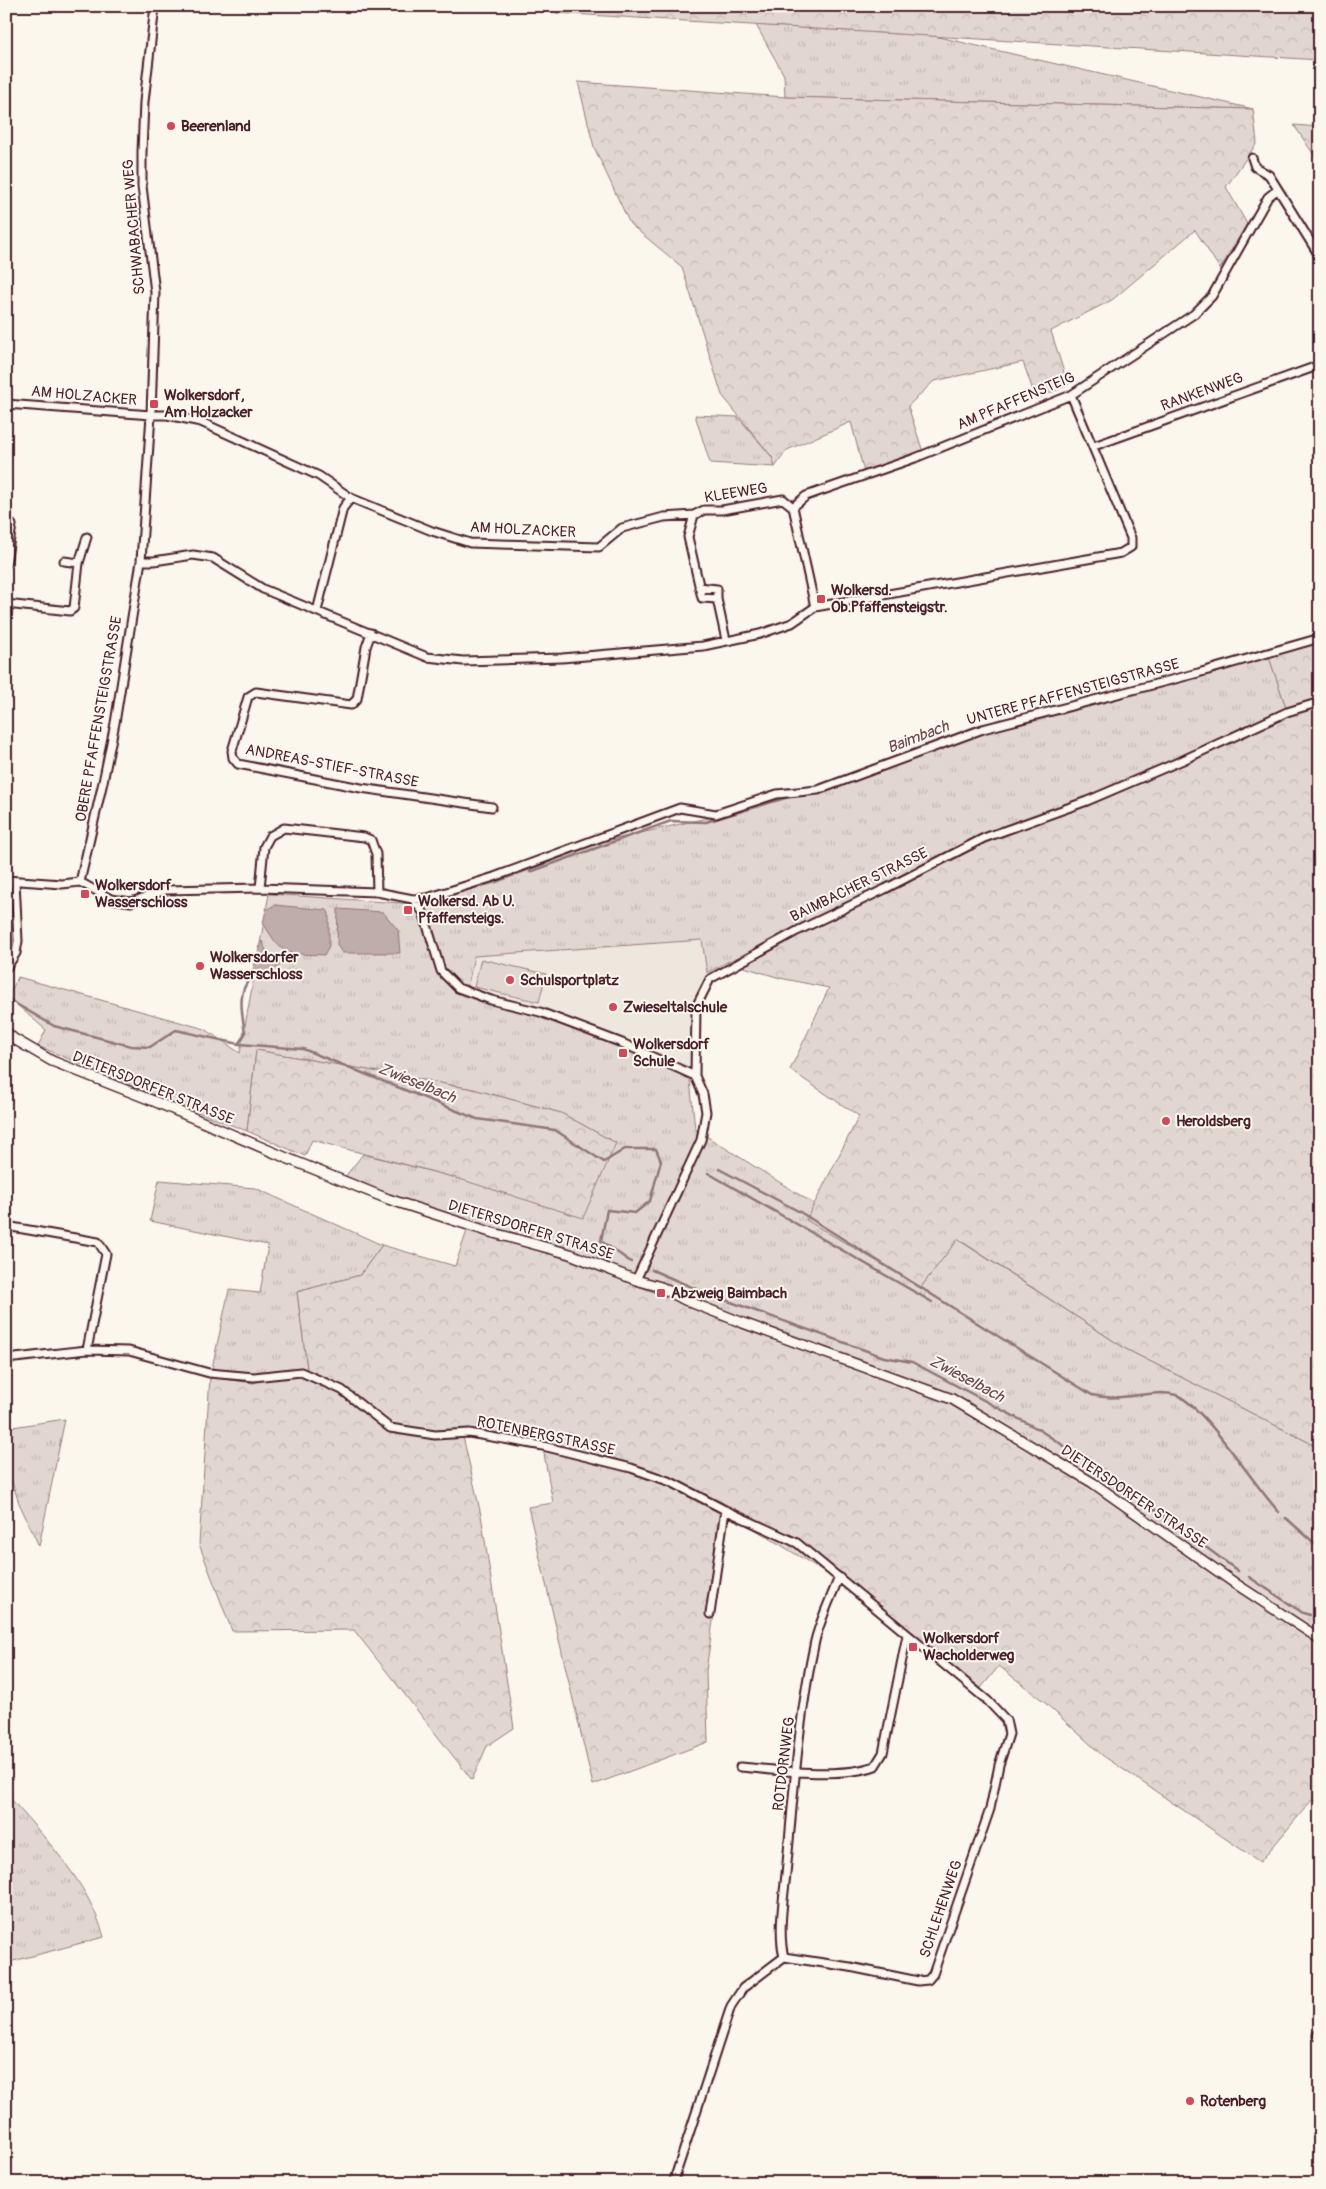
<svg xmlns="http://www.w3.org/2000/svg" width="1326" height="2189" font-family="Pangolin,sans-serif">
<defs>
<pattern id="grass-tufts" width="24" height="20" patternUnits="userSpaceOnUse" patternTransform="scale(1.25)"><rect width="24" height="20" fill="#e2d7d0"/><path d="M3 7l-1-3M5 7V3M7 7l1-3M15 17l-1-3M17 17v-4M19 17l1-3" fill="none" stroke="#c3b8b3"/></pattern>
<pattern id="forest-crowns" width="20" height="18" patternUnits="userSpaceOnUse" patternTransform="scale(1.25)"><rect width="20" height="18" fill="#e2d7d0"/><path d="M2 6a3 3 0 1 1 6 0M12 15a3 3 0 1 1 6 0" fill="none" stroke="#c3b8b3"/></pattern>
</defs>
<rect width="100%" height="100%" fill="#fbf7ec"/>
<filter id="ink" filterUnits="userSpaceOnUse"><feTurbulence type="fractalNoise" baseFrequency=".02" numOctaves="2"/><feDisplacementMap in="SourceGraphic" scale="10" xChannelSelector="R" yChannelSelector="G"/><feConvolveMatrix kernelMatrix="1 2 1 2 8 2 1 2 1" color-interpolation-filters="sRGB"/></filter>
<g filter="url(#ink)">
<path fill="#eee7de" d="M 702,940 L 707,973 L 694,1004 L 689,1070 L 467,990 L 474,956 Z"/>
<path fill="url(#grass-tufts)" stroke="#967b7e" d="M 756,25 L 934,36 L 1253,109 L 785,97 L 784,75 Z
M 695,415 L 738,417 L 772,457 L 775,467 L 710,463 Z
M 1268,654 L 1289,716 L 1091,804 L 985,843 L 887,893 L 727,962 L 707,973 L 702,940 L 474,956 L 467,990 L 542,1010 L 689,1070 L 695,1129 L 814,1204 L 807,1220 L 921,1287 L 957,1239 L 1126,1349 L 1320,1448 L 1320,1646 L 1092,1487 L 946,1402 L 566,1259 L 468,1228 L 341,1182 L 363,1154 L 453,1177 L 616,1143 L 561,1113 L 473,1089 L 256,1050 L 247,1131 L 161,1098 L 38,1046 L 46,1030 L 8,997 L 18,977 L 205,1029 L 240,1053 L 269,894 L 415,904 L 496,883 L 602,842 L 737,811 L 860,778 L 980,728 Z
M 159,1180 L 255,1188 L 382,1245 L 360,1275 L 297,1292 L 307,1368 L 253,1383 L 210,1377 L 229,1290 L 260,1293 L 268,1245 L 150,1221 Z
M 65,1419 L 39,1546 L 19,1503 L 8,1470 L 6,1428 Z
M 6,1793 C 43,1837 88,1880 104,1937 L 6,1963 Z"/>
<path fill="url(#forest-crowns)" stroke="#967b7e" d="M 557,6 L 1320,6 L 1320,60 L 556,13 Z
M 578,82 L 785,97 L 1253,109 L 1257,143 L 1226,187 L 1247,224 L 1220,269 L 1195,230 L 1112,300 L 1051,331 L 1068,385 L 1036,399 L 1023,362 L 934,381 L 908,406 L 923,452 L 864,472 L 851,422 L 787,450 L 775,467 L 772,457 L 722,395 L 682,267 L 630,224 L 594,147 Z
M 1294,125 L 1320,127 L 1320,164 Z
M 1320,639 L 1320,1448 L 1126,1349 L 958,1239 L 921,1287 L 806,1220 L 859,1116 L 790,1070 L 829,988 L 780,978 L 727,962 L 887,893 L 985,843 L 1091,804 L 1289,716 L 1268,654 Z
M 256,1050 L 473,1089 L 561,1113 L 616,1143 L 583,1218 L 453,1177 L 312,1140 L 305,1156 L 247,1131 Z
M 468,1228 L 566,1259 L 946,1402 L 1092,1487 L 1320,1646 L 1320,1805 L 1312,1800 L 1260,1862 L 1102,1755 L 1042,1700 L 999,1666 L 981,1688 L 835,1578 L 728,1513 L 706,1671 L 708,1742 L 593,1785 L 528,1507 L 553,1503 L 542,1443 L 499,1434 L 462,1432 L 481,1515 L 514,1728 L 487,1746 L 472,1780 L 354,1630 L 232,1631 L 199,1544 L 210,1377 L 253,1383 L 307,1368 L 297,1292 L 360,1275 L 382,1245 L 455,1266 Z"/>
<path fill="#e2d7d0" stroke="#967b7e" d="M 481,959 L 546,974 L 539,1002 L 474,987 Z"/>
<path fill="#bfadaa" stroke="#907477" d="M 275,905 L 327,910 L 329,913 L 329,946 L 324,955 C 285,953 284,958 263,923 L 266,910 Z
M 338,909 L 383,912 L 398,930 L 400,953 L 342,953 L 337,945 Z
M 262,941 L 268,955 L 280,965 L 267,975 L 250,979 Z"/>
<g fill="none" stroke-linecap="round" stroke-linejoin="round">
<path stroke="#907477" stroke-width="2.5" d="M 1155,681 L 1210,666
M 814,787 L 981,725 L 1108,693
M 530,872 L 671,821 L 706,822 L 795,795
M 6,998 L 54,1026 L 131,1046 L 150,1047 L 176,1030 L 239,1044 L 303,1049 L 477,1119 L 555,1130 L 604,1162 L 625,1149 L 656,1149 L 661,1161 L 650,1201 L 635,1213 L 607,1210 L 601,1241 L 631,1262
M 239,1043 L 245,1034 C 243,1017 236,993 250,979
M 719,1169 L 800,1212 L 1092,1395 C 1121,1403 1151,1388 1176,1395 C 1203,1404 1256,1488 1279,1512
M 708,1173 L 932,1302
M 652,1270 L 703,1292 L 884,1357 L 912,1362 L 1038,1429 L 1110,1476 L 1238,1571
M 1286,1518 L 1320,1548
M 1249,1577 L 1303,1613 L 1310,1615"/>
<g stroke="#4a1f2b" stroke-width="11">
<path id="minor" d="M 1252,158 L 1255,167 L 1269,175 L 1320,257
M 6,404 L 151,415 L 167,415 L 201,422 L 319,476 L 351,498 L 432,531 L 470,543 L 599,547 L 622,528 L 664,517 L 694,515
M 1094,446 L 1320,365
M 793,507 L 806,496 L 915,458 L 1071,395 L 1194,314 L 1212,296 L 1268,197 L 1277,190
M 793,507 L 815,607
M 6,519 L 12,525 L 6,564
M 64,561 L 79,563
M 141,561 L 154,561 L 193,555 L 213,558 L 263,589 L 427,657 L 463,661 L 562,658 L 703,646 L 760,634 L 792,623 L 815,607 L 1121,553 L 1131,547 L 1131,538 L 1071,395
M 699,587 L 717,589 L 717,599 L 726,640
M 717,599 L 702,598 L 688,537 L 694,515 L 704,510 L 722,510 L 783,499 L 793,507
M 6,604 L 70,611 L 74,608 L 79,563 L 87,537
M 317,611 L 343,508 L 351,498
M 371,633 L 366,647 L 357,699 L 351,705 L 256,692 L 248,697 L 232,751 L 233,758 L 238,764 L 361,788 L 492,807
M 6,880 L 62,884 L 80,882 L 111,899 L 131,902 L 166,890 L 260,888 L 377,892 L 413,899 L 427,898 L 494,877 L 680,808 L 716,814 L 777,794 L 818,790 L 983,729 L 1198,673 L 1320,638
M 80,882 L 103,782 L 115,723 L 141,561 L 151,415 L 155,292 L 142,186 L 142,152 L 144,102 L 155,6
M 260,888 L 264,847 L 270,836 L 284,828 L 364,837 L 371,840 L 376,854 L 377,892
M 413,899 L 423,912 L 441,971 L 458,988 L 491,1000 L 540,1012 L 622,1043 L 695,1076
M 7,967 L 16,953 L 18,941 L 15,881
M 6,1226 L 98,1242 L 106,1254 L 87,1350
M 636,1280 L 701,1140 L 706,1112 L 703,1094 L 695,1076 L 696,1007 L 710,979 L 797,931 L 885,889 L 984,838 L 1087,801 L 1183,760 L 1287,712 L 1320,702
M 6,1359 L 87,1350 L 129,1351 L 209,1373 L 254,1377 L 301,1372 L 342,1390 L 390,1428 L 435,1435 L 469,1433 L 543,1446 L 631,1468 L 671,1482 L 725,1510 L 797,1543 L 988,1701 L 1006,1720 L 1009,1734 L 999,1765 L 990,1809 L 933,1974 L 928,1980 L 918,1981 L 850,1967 L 784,1957
M 710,1614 L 725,1510
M 740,1767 C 779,1770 839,1779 875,1766 L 883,1753 L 907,1635
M 784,1957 C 777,1930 785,1891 787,1863 C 794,1789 799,1714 815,1641 C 820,1620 831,1598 839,1577
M 1317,2035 L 1320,2036
M 673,2183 L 731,2006 L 743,1988 L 784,1957"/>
</g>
<g stroke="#4a1f2b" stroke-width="12">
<path id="tertiary" d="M 6,1032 L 14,1039 L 52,1061 L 156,1102 L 289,1159 L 388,1199 L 490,1232 L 570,1254 L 636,1280 L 661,1287 L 685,1300 L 743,1323 L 952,1399 L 1093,1483 L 1236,1584 L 1320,1639"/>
</g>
<use href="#minor" stroke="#fbf7ec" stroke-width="7"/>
<use href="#tertiary" stroke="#fbf7ec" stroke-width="9"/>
</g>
</g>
<g fill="#d1495b" stroke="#fbf7ec" stroke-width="2">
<circle cx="171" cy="126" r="5"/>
<rect x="149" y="399" width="10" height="10" rx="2.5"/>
<rect x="816" y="594" width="10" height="10" rx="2.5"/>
<rect x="80" y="889" width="10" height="10" rx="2.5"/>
<rect x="403" y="905" width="10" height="10" rx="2.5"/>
<circle cx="200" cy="966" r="5"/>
<circle cx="510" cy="980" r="5"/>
<circle cx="613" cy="1007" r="5"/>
<rect x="618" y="1048" width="10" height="10" rx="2.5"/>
<circle cx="1166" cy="1121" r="5"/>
<rect x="656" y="1288" width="10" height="10" rx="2.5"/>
<rect x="908" y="1642" width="10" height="10" rx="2.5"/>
<circle cx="1190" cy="2101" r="5"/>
</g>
<g text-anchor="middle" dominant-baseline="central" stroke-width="4" stroke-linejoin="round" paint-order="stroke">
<g font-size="15" font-weight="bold" fill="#4a1f2b" stroke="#fbf7ec" text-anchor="start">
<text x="181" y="126">Beerenland</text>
<text x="164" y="395">Wolkersdorf,<tspan x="164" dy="17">Am Holzacker</tspan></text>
<text x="831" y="590">Wolkersd.<tspan x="831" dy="17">Ob.Pfaffensteigstr.</tspan></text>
<text x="95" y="885">Wolkersdorf<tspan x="95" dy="17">Wasserschloss</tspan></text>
<text x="418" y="901">Wolkersd. Ab U.<tspan x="418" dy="17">Pfaffensteigs.</tspan></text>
<text x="210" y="957">Wolkersdorfer<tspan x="210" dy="17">Wasserschloss</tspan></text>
<text x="520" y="980">Schulsportplatz</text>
<text x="623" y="1007">Zwieseltalschule</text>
<text x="633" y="1044">Wolkersdorf<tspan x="633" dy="17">Schule</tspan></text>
<text x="1176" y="1121">Heroldsberg</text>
<text x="671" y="1293">Abzweig Baimbach</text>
<text x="923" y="1638">Wolkersdorf<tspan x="923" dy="17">Wacholderweg</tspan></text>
<text x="1200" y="2101">Rotenberg</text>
</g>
<g font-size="15" fill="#4a1f2b" stroke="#fbf7ec">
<text transform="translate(134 227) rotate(-95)">SCHWABACHER WEG</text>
<text transform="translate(1202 392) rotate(-20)">RANKENWEG</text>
<text transform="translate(84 396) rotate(5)">AM HOLZACKER</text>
<text transform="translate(1016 401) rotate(-23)">AM PFAFFENSTEIG</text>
<text transform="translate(736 493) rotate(-9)">KLEEWEG</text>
<text transform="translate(523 530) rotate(3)">AM HOLZACKER</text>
<text transform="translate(1073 692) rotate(-15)">UNTERE PFAFFENSTEIGSTRASSE</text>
<text transform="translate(99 719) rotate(-80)">OBERE PFAFFENSTEIGSTRASSE</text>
<text transform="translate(332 766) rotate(11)">ANDREAS-STIEF-STRASSE</text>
<text transform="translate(859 885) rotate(-26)">BAIMBACHER STRASSE</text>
<text transform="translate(153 1088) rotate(22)">DIETERSDORFER STRASSE</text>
<text transform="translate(531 1230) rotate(17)">DIETERSDORFER STRASSE</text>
<text transform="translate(546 1436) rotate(12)">ROTENBERGSTRASSE</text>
<text transform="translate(1134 1497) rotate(34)">DIETERSDORFER STRASSE</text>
<text transform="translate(784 1764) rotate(-83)">ROTDORNWEG</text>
<text transform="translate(941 1909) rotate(-71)">SCHLEHENWEG</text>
</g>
<g font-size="16" font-style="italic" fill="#6d4a51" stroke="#fbf7ec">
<text transform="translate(918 737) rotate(-21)">Baimbach</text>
<text transform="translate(417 1083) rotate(22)">Zwieselbach</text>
<text transform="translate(967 1379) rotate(28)">Zwieselbach</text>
</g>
</g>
<rect width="1326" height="2189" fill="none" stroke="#fbf7ec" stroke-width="25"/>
<rect x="12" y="12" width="1301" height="2164" fill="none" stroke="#4a1f2b" stroke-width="2" filter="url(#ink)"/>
</svg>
